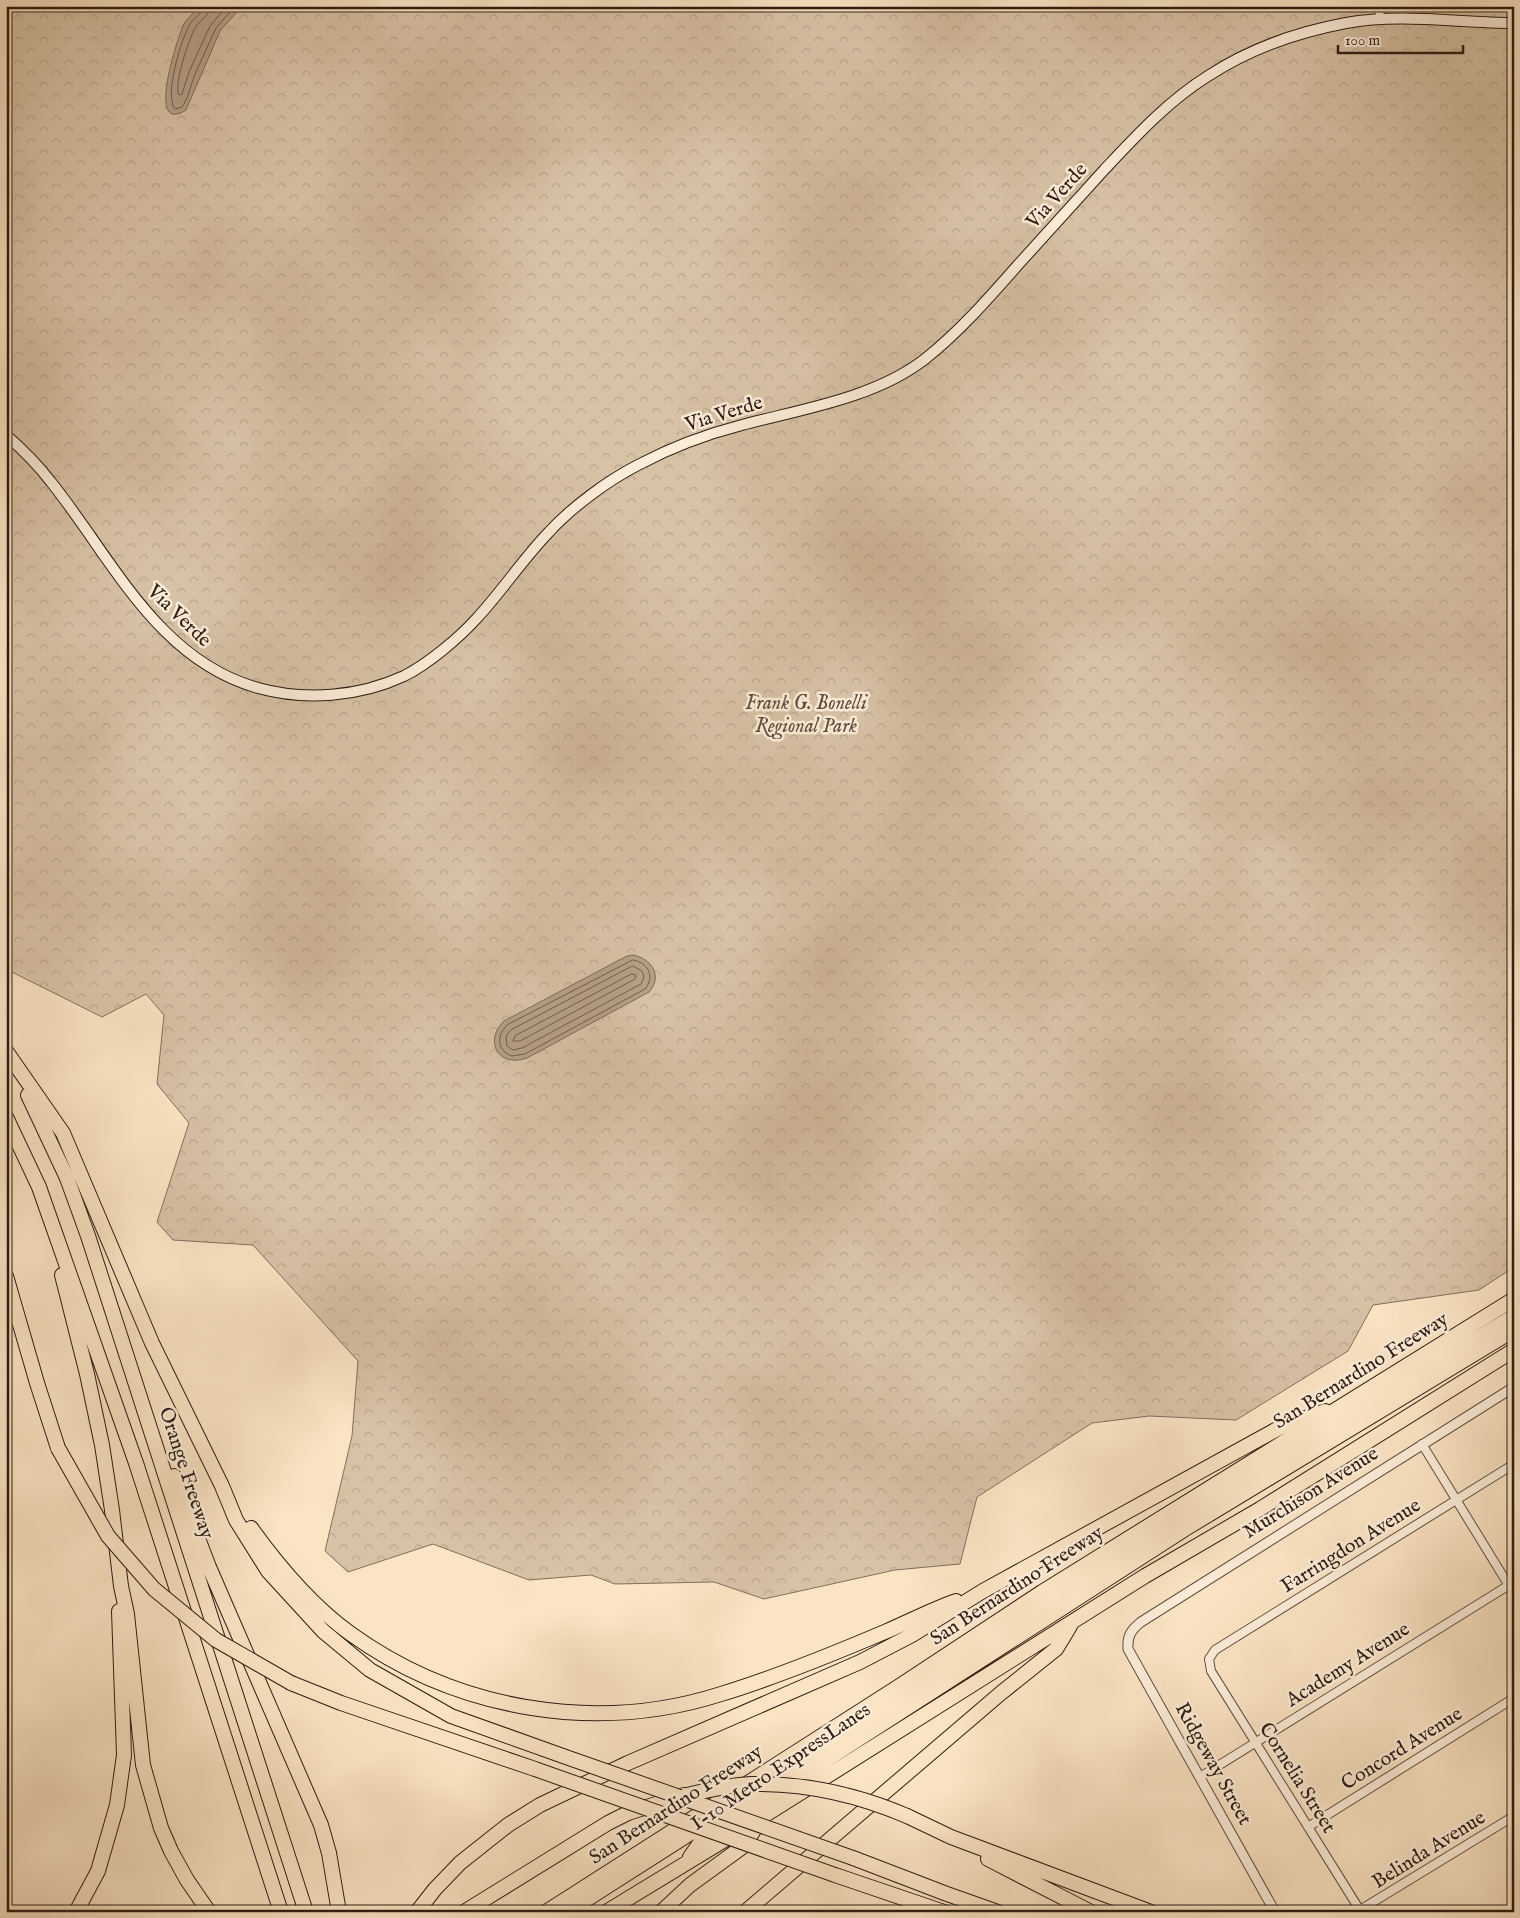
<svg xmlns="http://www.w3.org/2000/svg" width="1520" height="1918" font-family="'IM FELL English',serif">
<defs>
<pattern id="forest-crowns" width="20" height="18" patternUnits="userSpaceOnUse" patternTransform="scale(1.25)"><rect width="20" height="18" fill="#d8c2a6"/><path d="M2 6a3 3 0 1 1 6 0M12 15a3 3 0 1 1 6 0" fill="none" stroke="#baa68e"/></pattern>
</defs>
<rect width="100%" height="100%" fill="#fbe4c4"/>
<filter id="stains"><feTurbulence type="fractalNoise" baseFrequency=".004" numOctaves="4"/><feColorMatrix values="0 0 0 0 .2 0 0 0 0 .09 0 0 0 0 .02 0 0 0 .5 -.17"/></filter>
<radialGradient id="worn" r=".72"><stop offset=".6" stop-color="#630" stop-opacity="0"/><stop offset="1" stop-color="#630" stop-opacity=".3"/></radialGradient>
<path fill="url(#forest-crowns)" stroke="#826f5c" d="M 6,6 L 1514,6 L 1514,1267 L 1479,1290 L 1373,1305 L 1348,1351 L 1236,1420 L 1149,1416 L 1092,1423 L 977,1497 L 960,1564 L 895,1570 L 764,1599 L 714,1582 L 615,1584 L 591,1575 L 529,1580 L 433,1544 L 348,1572 L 325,1551 L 352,1436 L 358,1361 L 253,1245 L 173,1240 L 157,1222 L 189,1123 L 157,1084 L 164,1015 L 146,994 L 102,1017 L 6,969 Z"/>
<path fill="#b5a087" stroke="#7e6b58" d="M 199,6 L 242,6 L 220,31 L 186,110 C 145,136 178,36 184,24 C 188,17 195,13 199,6 Z
M 633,955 C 652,959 663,976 649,992 L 527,1058 C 499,1068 483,1042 504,1021 L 627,956 Z"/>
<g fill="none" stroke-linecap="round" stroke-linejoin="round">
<path stroke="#705e4c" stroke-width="1" d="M 203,6 C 202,15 194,17 190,24 C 181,39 164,96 175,109 L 182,107 L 187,98 L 195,74 L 216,28 L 235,6
M 210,6 C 209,17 200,19 195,28 C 189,39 173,86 179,95 L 182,94 L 189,72 L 210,26 L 227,6
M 633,960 C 647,962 656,976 645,989 L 525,1054 L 512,1056 C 497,1051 496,1036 507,1025 Z
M 633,966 L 642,971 L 644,977 L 641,984 L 522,1048 L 513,1050 L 507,1046 L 506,1036 L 511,1030 Z
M 632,974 L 636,975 L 635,979 L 520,1041 L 513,1041 L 515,1036 Z"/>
<g stroke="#604e3e" stroke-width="10">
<path id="minor" d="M 1379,6 L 1380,19
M 1422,1444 L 1514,1594
M 1200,1777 L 1514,1582
M 1308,1827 L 1514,1698
M 1360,1910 L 1514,1816
M 1361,1912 L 1211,1671 L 1209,1659 L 1215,1650 L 1514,1464"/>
</g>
<g stroke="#604e3e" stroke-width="11">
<path id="tertiary" d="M 1275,1912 L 1128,1649 C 1127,1636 1131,1630 1141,1622 L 1514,1387"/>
</g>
<g stroke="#2c1c11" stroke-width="12">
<path id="secondary" d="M 6,435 C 22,449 38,465 51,482 C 112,558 157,660 258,688 C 305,701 359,697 404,676 C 428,664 459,638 477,618 C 502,591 523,559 549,532 C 572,507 607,481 638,465 C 670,448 707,434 742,425 C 802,409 875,398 925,359 C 959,332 988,299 1017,266 C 1046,234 1075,202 1104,170 C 1136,136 1168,101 1208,76 C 1249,49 1298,32 1346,23 C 1401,13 1458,23 1514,23"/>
</g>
<g stroke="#2c1c11" stroke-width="16">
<path id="motorway" d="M 6,1051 L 63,1133 L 152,1343 L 222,1486 L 236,1520 L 268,1571 L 323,1631 L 370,1670 L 451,1716 L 563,1756
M 28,1095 L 67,1178 L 88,1236 L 306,1912
M 6,1117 L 39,1187 L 136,1463 L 281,1912
M 62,1275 L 87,1374 L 102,1445 L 112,1510 L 121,1586 L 127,1614 L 143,1765 L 161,1828 L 171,1851 L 187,1880 L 209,1912
M 6,1276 L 37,1383 L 58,1448
M 174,1476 L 209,1567 L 321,1825 L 329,1853 L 339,1912
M 251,1528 C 279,1567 312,1606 351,1634 C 457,1710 596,1734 721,1694 C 777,1677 833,1654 887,1631 C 910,1621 933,1609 956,1601
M 291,1683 L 341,1703 L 535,1769
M 907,1816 L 951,1837 L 1151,1912
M 690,1857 L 702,1840 L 1185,1529 L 1514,1330
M 853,1858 L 947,1894 L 998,1912
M 988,1859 L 1091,1912
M 835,1875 L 944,1912
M 76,1912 L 98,1871 L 117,1805 L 124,1755 L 119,1611
M 417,1912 L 435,1889 L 460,1863 L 508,1825 L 540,1805 L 628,1763 L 860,1662 L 912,1635 L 983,1591 L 1281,1427 L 1325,1411
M 464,1912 L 608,1823 L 628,1813 L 684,1795
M 546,1912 L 898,1687 L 1042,1592 L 1514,1299
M 567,1912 L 910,1693 L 1099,1569 L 1514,1316
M 606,1912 L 762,1817 L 1145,1576 L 1260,1509 L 1514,1350
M 661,1912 L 690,1885 L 745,1845 L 761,1818
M 745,1912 L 1001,1693 L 1056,1649 L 1070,1626"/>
</g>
<use href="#minor" stroke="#fcedd9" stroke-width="8"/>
<use href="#tertiary" stroke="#fcedd9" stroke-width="9"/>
<use href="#secondary" stroke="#fcedd9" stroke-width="10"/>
<use href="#motorway" stroke="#fbe4c4" stroke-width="14"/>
<g stroke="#2c1c11" stroke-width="16" stroke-linecap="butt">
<path id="motorway-bridge" d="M 58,1448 L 108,1536 L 154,1589 L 216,1640 L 291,1683
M 563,1756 L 853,1858
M 535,1769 L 835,1875
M 687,1795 C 708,1790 730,1785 751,1784 C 805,1783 858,1795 907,1816"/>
</g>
<use href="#motorway-bridge" stroke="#fbe4c4" stroke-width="14"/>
</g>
<g text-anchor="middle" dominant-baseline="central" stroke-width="5" stroke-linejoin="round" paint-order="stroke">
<g font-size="20" fill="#2c1c11" stroke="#fcedd9">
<text transform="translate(1057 196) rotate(-48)">Via Verde</text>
<text transform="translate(724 414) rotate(-17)">Via Verde</text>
<text transform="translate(179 616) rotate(44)">Via Verde</text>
<text transform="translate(1361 1371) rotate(-32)">San Bernardino Freeway</text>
<text transform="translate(186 1473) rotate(72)">Orange Freeway</text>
<text transform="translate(1311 1493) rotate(-32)">Murchison Avenue</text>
<text transform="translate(1351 1546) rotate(-32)">Farringdon Avenue</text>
<text transform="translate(1017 1586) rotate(-33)">San Bernardino Freeway</text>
<text transform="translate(1348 1665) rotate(-32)">Academy Avenue</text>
<text transform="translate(1402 1749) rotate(-32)">Concord Avenue</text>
<text transform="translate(1213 1764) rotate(61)">Ridgeway Street</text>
<text transform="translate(781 1767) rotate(-34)">I-10 Metro ExpressLanes</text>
<text transform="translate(1297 1778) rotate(58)">Cornelia Street</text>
<text transform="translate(676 1805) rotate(-33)">San Bernardino Freeway</text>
<text transform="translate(1429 1850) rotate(-32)">Belinda Avenue</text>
</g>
<g font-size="20" font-style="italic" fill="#604e3e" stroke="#fcedd9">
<text x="806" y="703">Frank G. Bonelli<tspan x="806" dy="23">Regional Park</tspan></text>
</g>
</g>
<rect width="1520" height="1918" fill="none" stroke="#fbe4c4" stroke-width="25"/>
<rect x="8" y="8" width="1505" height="1903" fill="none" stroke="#2c1c11" stroke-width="2.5"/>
<rect x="12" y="12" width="1495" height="1893" fill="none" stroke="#2c1c11"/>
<path d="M1338 45v8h125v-8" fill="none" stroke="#2c1c11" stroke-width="2.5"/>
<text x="1345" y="45" font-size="15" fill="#2c1c11" stroke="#fcedd9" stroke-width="4" paint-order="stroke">100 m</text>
<rect width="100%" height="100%" filter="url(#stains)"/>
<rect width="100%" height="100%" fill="url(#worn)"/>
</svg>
